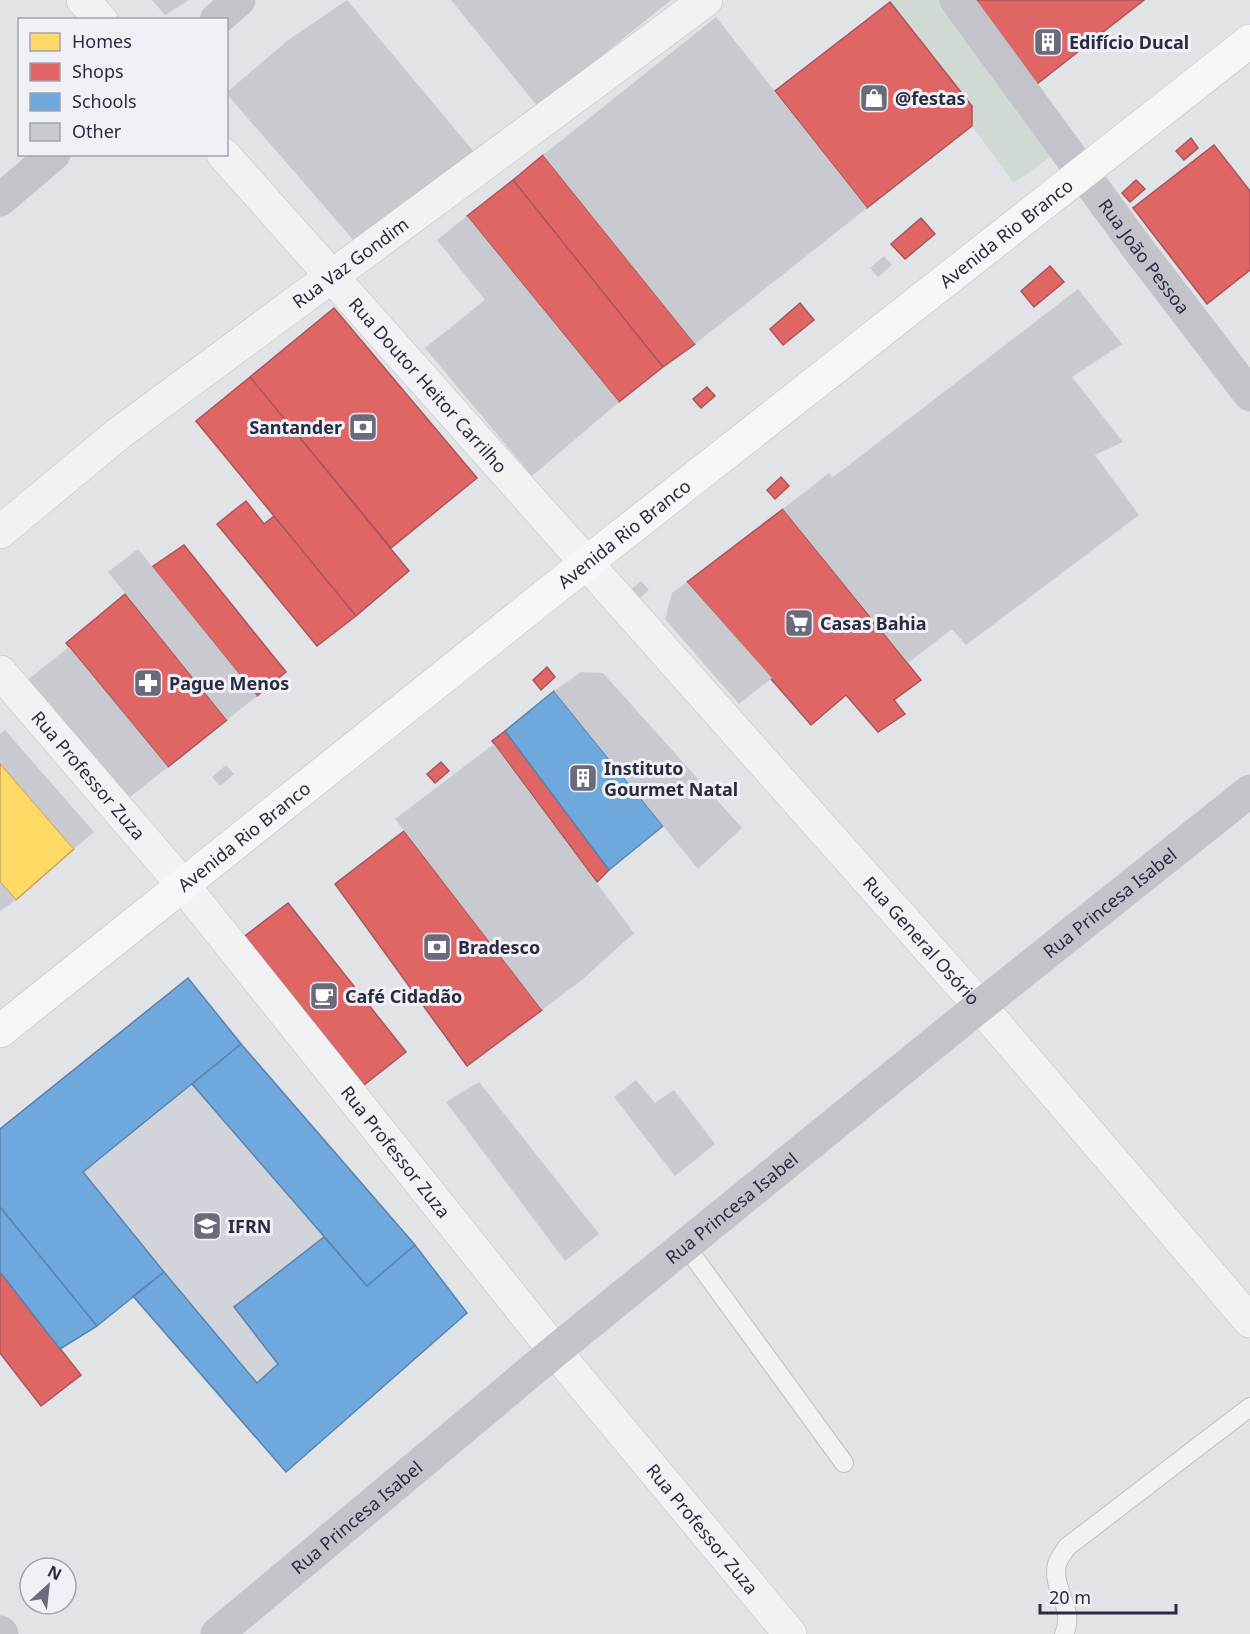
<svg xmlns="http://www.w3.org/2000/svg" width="1250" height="1634" font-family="'Noto Sans',sans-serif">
<rect width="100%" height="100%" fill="#e2e3e7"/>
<path fill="#d2d4dc" d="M 188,978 L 467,1313 L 286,1472 L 133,1297 L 0,1129 Z"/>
<path fill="#d0dad2" d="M 889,0 L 944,0 L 1057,152 L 1014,183 L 972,126 L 972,106 Z"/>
<path fill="#ffd966" stroke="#bfa55b" stroke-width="1.5" d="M 0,763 L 74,849 L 16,900 L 0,882 Z"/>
<path fill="#e06666" stroke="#a9555b" stroke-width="1.5" d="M 972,0 L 1144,0 L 1037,84 Z
M 890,2 L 972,106 L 972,126 L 867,208 L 775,91 Z
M 1191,138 L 1198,148 L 1184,160 L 1176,151 Z
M 1214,145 L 1250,191 L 1250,270 L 1207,304 L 1133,208 Z
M 543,155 L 695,344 L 663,367 L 513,180 Z
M 513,180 L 663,367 L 619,402 L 467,216 Z
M 1136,180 L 1145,189 L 1130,202 L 1122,193 Z
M 921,218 L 935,234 L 905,259 L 891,244 Z
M 1050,266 L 1064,282 L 1034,307 L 1021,291 Z
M 800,303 L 814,320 L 783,345 L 770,329 Z
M 334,308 L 477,478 L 391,548 L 250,377 Z
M 250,377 L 409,571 L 356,616 L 196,421 Z
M 707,387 L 715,396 L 701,408 L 693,399 Z
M 781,477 L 789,486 L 775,499 L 767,490 Z
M 246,501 L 264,524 L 274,516 L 356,616 L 317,646 L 217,524 Z
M 783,509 L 921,680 L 894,700 L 905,714 L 878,732 L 846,695 L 811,725 L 687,582 Z
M 184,545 L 286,672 L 257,696 L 152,567 Z
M 125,594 L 227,720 L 168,767 L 66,643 Z
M 547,667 L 555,677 L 541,690 L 533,680 Z
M 505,731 L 609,870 L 597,882 L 492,741 Z
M 441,762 L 449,771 L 435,783 L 427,774 Z
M 404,831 L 542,1010 L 467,1066 L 335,884 Z
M 288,903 L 406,1052 L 359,1089 L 241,939 Z
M 0,1272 L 81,1375 L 41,1406 L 0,1353 Z"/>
<path fill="#6fa8dc" stroke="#5a83ae" stroke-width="1.5" d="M 554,691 L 663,826 L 609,870 L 505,731 Z
M 188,978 L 241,1044 L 83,1172 L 164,1272 L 97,1326 L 0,1207 L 0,1129 Z
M 241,1044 L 415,1245 L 367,1286 L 192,1084 Z
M 0,1207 L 97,1326 L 60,1349 L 0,1272 Z
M 324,1237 L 367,1286 L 415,1245 L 467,1313 L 286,1472 L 133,1296 L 164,1272 L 257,1383 L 278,1364 L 234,1307 Z"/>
<path fill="#c9cacf" d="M 152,0 L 189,0 L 165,15 Z
M 347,0 L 480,159 L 362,250 L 226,93 L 287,41 Z
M 451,0 L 671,0 L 538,107 Z
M 716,17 L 867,208 L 695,344 L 543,155 Z
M 467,216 L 619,402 L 532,476 L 425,348 L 485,300 L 437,240 Z
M 884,256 L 892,265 L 878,277 L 870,268 Z
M 1078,289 L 1122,344 L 1072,377 L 1123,442 L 1095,455 L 1139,515 L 966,645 L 952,629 L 908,663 L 783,509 L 829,473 L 832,478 Z
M 138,549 L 257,696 L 227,720 L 108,572 Z
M 641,581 L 649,590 L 635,602 L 627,593 Z
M 687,582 L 772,678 L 739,704 L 665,619 L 672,593 Z
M 69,647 L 168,767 L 125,801 L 26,681 Z
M 581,672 L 603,673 L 742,828 L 698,869 L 554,691 Z
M 5,730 L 94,832 L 74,849 L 0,763 L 0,734 Z
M 494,744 L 634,933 L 582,980 L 542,1010 L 395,819 Z
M 226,765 L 234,774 L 220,786 L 212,777 Z
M 0,882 L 16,900 L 0,911 Z
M 636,1080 L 655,1103 L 674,1090 L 715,1144 L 675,1176 L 614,1097 Z
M 479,1082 L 599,1234 L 565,1261 L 446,1102 Z"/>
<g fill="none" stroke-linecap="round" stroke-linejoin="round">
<g stroke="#bfc0c5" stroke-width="20">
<path id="lane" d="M 685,1245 L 844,1463
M 1064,1634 C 1076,1609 1051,1589 1057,1564 C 1059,1558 1064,1552 1067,1547 L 1250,1407"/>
</g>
<g stroke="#bfc0c5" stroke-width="34">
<g id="street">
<path d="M 83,0 L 101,20"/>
<path id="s1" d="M 223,154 L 980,1006 L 1250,1321"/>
<path id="s2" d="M 0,532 L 118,434 L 706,0"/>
<path id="s3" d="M 0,672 L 183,885 L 555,1351 L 790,1634"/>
</g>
</g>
<g stroke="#bec0c5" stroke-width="34">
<g id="primary">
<path id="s6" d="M 0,1031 L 585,564 L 1250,41"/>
</g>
</g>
<use href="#lane" stroke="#f2f2f4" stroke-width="18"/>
<use href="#street" stroke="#f2f2f4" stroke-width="33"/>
<g stroke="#c3c4ca" stroke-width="33">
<path id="s4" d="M 956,0 L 1139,250 L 1250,395"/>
<path d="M 216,20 L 239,0"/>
<path d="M 0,200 L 54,154"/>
<path d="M 0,1632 L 2,1634"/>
<path id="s5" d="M 217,1634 L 555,1351 L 980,1006 L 1250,791"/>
</g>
<use href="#primary" stroke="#f6f6f7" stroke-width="33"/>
</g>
<defs>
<g id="building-square" transform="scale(1.5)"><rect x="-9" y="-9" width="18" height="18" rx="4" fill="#6a6c7b" stroke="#f0f1f7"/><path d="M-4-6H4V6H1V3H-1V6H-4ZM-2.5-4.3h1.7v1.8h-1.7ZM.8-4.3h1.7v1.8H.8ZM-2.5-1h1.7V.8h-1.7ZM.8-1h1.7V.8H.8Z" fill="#fff"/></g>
<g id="shop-square" transform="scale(1.5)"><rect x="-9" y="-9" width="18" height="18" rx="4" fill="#6a6c7b" stroke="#f0f1f7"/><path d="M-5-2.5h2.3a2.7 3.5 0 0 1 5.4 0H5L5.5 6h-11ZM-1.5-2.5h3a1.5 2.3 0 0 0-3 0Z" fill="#fff"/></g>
<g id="bank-square" transform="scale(1.5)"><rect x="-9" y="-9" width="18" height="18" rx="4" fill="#6a6c7b" stroke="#f0f1f7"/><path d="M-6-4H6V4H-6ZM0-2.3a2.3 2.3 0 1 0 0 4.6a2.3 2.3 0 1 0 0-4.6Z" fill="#fff"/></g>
<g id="supermarket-square" transform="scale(1.5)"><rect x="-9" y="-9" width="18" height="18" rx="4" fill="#6a6c7b" stroke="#f0f1f7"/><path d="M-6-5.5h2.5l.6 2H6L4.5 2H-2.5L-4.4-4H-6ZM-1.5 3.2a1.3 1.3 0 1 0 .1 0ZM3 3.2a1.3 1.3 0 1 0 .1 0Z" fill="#fff"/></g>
<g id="pharmacy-square" transform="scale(1.5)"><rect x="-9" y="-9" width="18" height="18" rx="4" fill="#6a6c7b" stroke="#f0f1f7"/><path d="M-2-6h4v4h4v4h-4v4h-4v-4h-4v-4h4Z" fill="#fff"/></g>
<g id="cafe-square" transform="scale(1.5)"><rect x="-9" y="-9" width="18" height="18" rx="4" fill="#6a6c7b" stroke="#f0f1f7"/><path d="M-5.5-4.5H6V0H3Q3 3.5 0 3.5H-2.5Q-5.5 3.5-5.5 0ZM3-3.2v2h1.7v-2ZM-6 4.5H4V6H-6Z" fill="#fff"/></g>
<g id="university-square" transform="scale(1.5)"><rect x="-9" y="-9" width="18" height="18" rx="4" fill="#6a6c7b" stroke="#f0f1f7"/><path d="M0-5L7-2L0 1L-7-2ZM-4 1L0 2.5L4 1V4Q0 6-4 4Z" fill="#fff"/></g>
</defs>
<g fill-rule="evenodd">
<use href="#building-square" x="1048" y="42"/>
<use href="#shop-square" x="874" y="98"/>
<use href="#bank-square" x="363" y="427"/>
<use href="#supermarket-square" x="799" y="623"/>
<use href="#pharmacy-square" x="148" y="683"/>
<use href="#building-square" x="583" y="778"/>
<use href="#bank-square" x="437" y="947"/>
<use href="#cafe-square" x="324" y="996"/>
<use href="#university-square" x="207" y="1226"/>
</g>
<g text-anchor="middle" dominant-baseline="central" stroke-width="6" stroke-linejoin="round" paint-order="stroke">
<g font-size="18" font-weight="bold" fill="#292c41" stroke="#f0f1f7" text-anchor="start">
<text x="1069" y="42">Edifício Ducal</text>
<text x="895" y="98">@festas</text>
<text x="342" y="427" text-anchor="end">Santander</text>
<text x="820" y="623">Casas Bahia</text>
<text x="169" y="683">Pague Menos</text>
<text x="604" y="768">Instituto<tspan x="604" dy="21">Gourmet Natal</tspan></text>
<text x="458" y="947">Bradesco</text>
<text x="345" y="996">Café Cidadão</text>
<text x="228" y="1226">IFRN</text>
</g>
<g font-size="18" fill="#292c41" stroke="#f0f1f7">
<text stroke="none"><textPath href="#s6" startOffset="1284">Avenida Rio Branco</textPath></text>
<text stroke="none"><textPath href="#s4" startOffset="318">Rua João Pessoa</textPath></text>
<text stroke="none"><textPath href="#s2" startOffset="442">Rua Vaz Gondim</textPath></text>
<text stroke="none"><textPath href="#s1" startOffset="309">Rua Doutor Heitor Carrilho</textPath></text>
<text stroke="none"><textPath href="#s6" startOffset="798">Avenida Rio Branco</textPath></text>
<text stroke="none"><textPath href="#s3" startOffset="136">Rua Professor Zuza</textPath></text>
<text stroke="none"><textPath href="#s6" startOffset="312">Avenida Rio Branco</textPath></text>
<text stroke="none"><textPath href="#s5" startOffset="1154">Rua Princesa Isabel</textPath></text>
<text stroke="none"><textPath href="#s1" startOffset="1052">Rua General Osório</textPath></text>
<text stroke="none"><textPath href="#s3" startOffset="622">Rua Professor Zuza</textPath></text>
<text stroke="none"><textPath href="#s5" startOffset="668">Rua Princesa Isabel</textPath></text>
<text stroke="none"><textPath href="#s5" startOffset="182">Rua Princesa Isabel</textPath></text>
<text stroke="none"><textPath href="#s3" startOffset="1108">Rua Professor Zuza</textPath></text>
</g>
</g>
<rect x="18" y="18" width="210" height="138" fill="#f0f1f7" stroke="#a0a2ae" stroke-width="1.5"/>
<rect x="30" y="33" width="30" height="18" fill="#ffd966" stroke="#a0a2ae" stroke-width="1.5"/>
<text x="72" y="48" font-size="18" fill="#292c41">Homes</text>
<rect x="30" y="63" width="30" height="18" fill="#e06666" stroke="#a0a2ae" stroke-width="1.5"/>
<text x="72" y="78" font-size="18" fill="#292c41">Shops</text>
<rect x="30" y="93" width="30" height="18" fill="#6fa8dc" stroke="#a0a2ae" stroke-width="1.5"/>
<text x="72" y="108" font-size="18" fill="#292c41">Schools</text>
<rect x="30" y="123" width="30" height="18" fill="#c9cacf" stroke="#a0a2ae" stroke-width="1.5"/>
<text x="72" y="138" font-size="18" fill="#292c41">Other</text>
<g transform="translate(48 1586) rotate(27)"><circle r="28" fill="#f0f1f7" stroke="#a0a2ae" stroke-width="1.5"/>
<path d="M0-4.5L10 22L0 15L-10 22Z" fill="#6a6c7b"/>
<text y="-9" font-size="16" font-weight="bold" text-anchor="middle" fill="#292c41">N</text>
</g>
<path d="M1040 1604v9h136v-9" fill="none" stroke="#292c41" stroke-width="3"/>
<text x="1049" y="1604" font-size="18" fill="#292c41" stroke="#f0f1f7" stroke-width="4.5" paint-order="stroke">20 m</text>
</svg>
